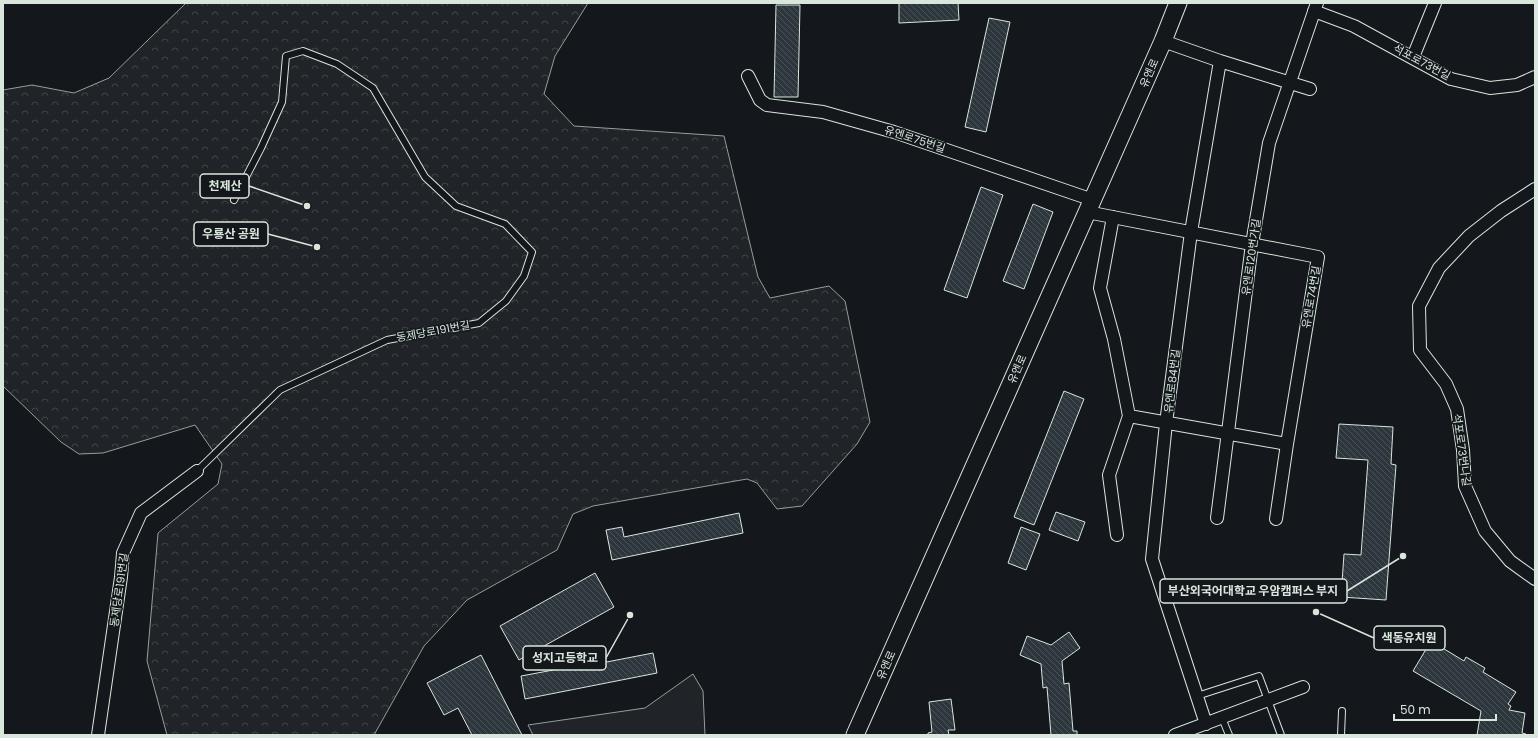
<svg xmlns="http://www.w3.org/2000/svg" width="1538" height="738" font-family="Poppins,'Noto Sans KR',sans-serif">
<defs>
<pattern id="forest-crowns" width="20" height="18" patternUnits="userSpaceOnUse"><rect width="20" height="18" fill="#202428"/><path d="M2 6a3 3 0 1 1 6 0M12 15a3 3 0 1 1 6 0" fill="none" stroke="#404447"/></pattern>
<pattern id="building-back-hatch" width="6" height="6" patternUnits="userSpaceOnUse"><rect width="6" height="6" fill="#2c363c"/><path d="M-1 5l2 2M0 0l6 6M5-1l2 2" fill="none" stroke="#4a5358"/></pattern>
</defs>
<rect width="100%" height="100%" fill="#14181c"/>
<path fill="url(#forest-crowns)" stroke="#939e99" d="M 186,3 L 588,3 L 555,56 L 544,94 L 574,126 L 724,136 L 758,277 L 770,298 L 829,286 L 845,301 L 870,422 L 857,444 L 802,506 L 777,509 L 757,483 L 747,479 L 593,506 L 573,514 L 557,550 L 467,600 L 424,646 L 374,735 L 167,735 L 147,661 L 158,533 L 218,484 L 222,464 L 195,425 L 103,453 L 79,454 L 61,442 L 3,386 L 3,90 L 32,85 L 74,93 L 109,78 Z"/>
<path fill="#202428" stroke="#939e99" d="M 693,674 L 703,691 L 705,735 L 533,735 L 528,725 L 645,708 Z"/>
<path fill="url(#building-back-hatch)" stroke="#d8e6dc" d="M 899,3 L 958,3 L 959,20 L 899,23 Z
M 776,5 L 800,5 L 798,97 L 774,97 Z
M 989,18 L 1010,22 L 986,132 L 965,127 Z
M 981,187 L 1003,195 L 967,298 L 944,290 Z
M 1033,204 L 1053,212 L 1024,289 L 1003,281 Z
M 1064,391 L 1084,399 L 1034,525 L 1014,517 Z
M 1339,424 L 1393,427 L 1391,464 L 1396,465 L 1386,600 L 1341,597 L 1344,554 L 1361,555 L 1368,460 L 1336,458 Z
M 1056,512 L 1085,522 L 1078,541 L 1049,530 Z
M 739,513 L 743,533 L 612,560 L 606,530 L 622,527 L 624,537 Z
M 1021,527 L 1040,534 L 1026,570 L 1008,563 Z
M 595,573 L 614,607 L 519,660 L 500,626 Z
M 1069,632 L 1080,648 L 1062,661 L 1064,684 L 1069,683 L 1073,731 L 1077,731 L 1077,735 L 1051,735 L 1047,687 L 1043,688 L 1041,664 L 1020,655 L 1027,636 L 1051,645 Z
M 1431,641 L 1464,661 L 1466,657 L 1485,668 L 1483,672 L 1516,692 L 1508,704 L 1511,706 L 1509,710 L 1525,713 L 1522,733 L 1526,734 L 1526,735 L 1477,735 L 1481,711 L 1413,671 Z
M 653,653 L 657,673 L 525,699 L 521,676 L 575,666 L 573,658 L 589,655 L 591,665 Z
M 481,655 L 522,735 L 472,735 L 458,708 L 444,715 L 427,683 Z
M 951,699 L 955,730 L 948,730 L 949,735 L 928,735 L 928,733 L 932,732 L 929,702 Z"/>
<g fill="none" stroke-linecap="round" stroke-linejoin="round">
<g stroke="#d8e6dc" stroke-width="8">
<path id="lane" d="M 197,471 L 280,390 L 387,340 L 479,323 L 506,301 L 524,276 L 532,252 L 505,224 L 456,206 L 425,177 L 373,88 L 337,64 L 303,51 L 286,56 L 282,102 L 261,148 L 234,200
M 1197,696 L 1259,676 L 1281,735
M 1222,718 L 1229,735
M 1341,735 L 1342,711"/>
</g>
<g stroke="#d8e6dc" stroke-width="14">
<path id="street" d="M 1314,11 L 1354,26 L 1451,79 L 1490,88 L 1517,85 L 1535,77
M 1163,41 L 1220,61 L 1310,89
M 1413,57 L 1435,3
M 748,76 L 760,100 L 767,105 L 823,112 L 894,132 L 1093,200
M 1535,189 L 1501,211 L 1469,236 L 1439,268 L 1419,306 L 1420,350 L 1446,384 L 1457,409 L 1463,450 L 1465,486 L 1485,531 L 1510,561 L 1535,579
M 1087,212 L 1318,257 L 1287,444 L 1276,519
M 1113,217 L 1100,288 L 1114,339 L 1129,416 L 1109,475 L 1117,535
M 1129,416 L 1287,444
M 1217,518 L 1252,244 L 1269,143 L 1317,3
M 1206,724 L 1152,559 L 1166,423 L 1191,232 L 1220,61
M 98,735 L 121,577 L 123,553 L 141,513 L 197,471
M 1175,735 L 1303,687"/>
</g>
<g stroke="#d8e6dc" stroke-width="19">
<path id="secondary" d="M 855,735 L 1163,41 L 1178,3"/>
</g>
<use href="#lane" stroke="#14181c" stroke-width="6"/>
<use href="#street" stroke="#14181c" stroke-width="12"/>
<use href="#secondary" stroke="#14181c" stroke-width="17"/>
</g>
<g text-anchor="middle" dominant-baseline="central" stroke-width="3" stroke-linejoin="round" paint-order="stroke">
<g font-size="11" fill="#d8e6dc" stroke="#14181c">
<text transform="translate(1422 62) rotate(28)">석포로73번길</text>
<text transform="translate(1149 73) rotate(-66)">유엔로</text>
<text transform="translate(915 139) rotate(18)">유엔로75번길</text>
<text transform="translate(1251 257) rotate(-82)">유엔로120번가길</text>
<text transform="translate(1311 297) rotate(-80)">유엔로74번길</text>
<text transform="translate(433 331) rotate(-10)">동제당로191번길</text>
<text transform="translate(1017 369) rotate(-66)">유엔로</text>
<text transform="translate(1172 381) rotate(-83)">유엔로84번길</text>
<text transform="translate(1462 450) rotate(82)">석포로73번나길</text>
<text transform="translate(119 590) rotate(-82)">동제당로191번길</text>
<text transform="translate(886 665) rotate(-66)">유엔로</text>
</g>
</g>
<path fill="none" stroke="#d8e6dc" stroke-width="1.5" d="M307 206L249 186M317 247L268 234M1403 556L1347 591M1316 612L1374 638M630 615L606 658"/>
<g fill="#d8e6dc" stroke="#14181c" stroke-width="1.5">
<circle cx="307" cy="206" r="4"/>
<circle cx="317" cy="247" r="4"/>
<circle cx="1403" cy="556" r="4"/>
<circle cx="1316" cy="612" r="4"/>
<circle cx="630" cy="615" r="4"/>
</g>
<g fill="#14181c" stroke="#d8e6dc" stroke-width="1.5">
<rect x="200" y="174" width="49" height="24" rx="4"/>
<rect x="194" y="222" width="74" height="24" rx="4"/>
<rect x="1160" y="579" width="187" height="24" rx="4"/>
<rect x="1374" y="626" width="71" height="24" rx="4"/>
<rect x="523" y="646" width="83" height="24" rx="4"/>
</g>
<g font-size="12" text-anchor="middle" font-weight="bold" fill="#d8e6dc">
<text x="225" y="190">천제산</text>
<text x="231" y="238">우룡산 공원</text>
<text x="1253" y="595">부산외국어대학교 우암캠퍼스 부지</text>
<text x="1409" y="642">색동유치원</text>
<text x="565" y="662">성지고등학교</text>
</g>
<rect width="1538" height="738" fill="none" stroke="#d8e6dc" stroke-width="8"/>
<path d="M1394 714v6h102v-6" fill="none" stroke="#d8e6dc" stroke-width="2"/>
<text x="1400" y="714" font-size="12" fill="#d8e6dc" stroke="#14181c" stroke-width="3" paint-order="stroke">50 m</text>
</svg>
